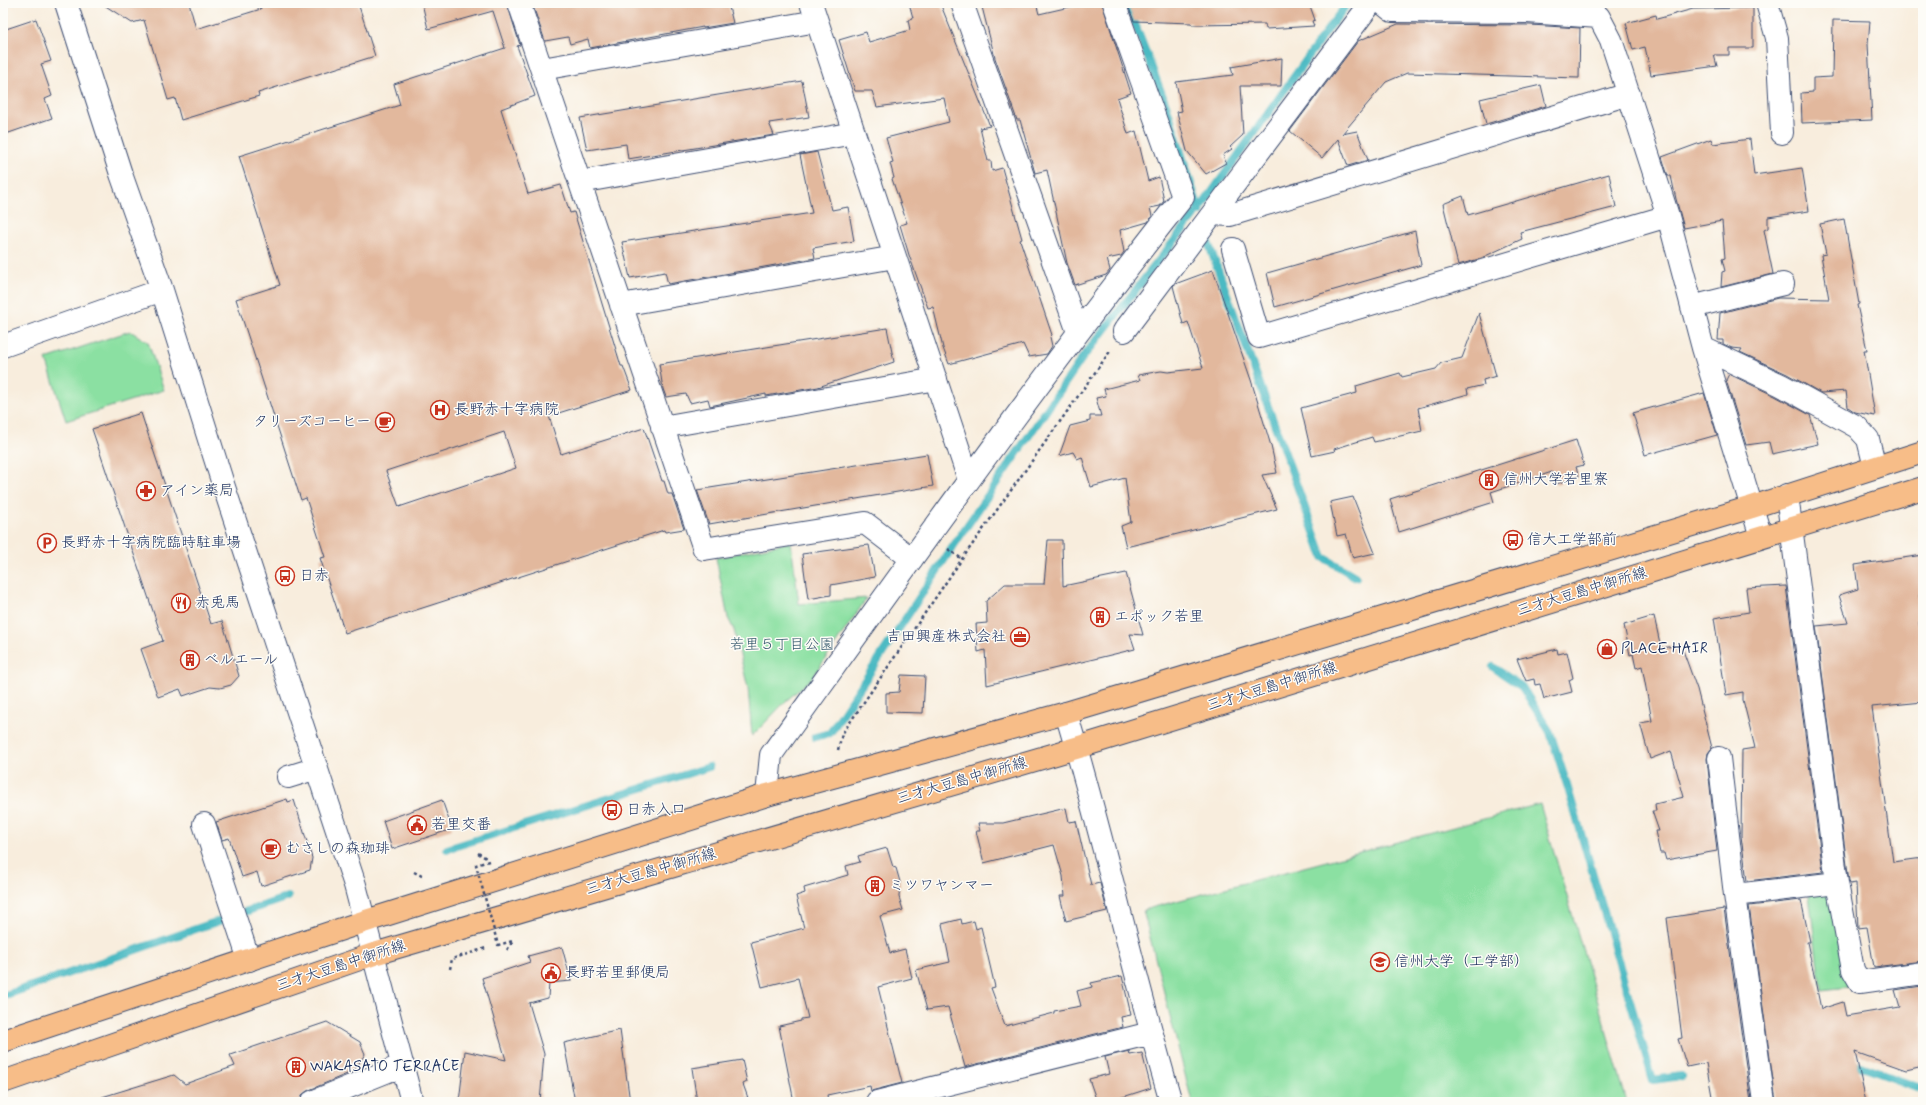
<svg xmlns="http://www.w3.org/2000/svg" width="1926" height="1105" font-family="Mynerve,'Klee One',sans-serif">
<rect width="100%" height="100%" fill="#fdfcf7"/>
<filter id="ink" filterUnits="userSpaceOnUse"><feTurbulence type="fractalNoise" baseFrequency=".025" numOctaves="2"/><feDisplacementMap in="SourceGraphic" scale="8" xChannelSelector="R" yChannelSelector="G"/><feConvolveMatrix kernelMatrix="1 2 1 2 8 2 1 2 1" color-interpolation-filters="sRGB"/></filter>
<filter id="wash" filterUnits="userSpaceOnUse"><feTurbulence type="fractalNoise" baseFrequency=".012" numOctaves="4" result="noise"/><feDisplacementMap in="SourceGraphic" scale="16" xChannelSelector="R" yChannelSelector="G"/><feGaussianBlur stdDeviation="0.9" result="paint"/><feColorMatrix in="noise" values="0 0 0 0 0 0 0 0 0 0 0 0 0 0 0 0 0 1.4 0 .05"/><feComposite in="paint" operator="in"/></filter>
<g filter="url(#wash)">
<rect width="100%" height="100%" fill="#f8eddd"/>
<path fill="#8be0a2" stroke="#538880" d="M 130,331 L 148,342 L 164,390 L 66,421 L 46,359 Z
M 791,542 L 799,604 L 867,598 L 812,678 L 786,701 L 752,736 L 748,688 L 734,630 L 728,618 L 716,558 Z
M 1540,804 L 1627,1102 L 1192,1102 L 1143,910 Z
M 1829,891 L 1850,987 L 1821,990 L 1809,895 Z"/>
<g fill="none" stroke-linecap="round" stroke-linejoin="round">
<path stroke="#4cbac3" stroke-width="8" d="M 1127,3 L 1166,105 L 1200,212
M 1205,234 L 1323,557 L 1356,577
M 1493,667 L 1522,687 L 1550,732 L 1567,785 L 1653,1080 L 1681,1076
M 815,737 L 830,733 L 960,536 L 1083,357 L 1204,203 L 1331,25 L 1348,3
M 447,849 L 709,767
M 3,996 L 288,897
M 1849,1062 L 1923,1089"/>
</g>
<g id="blocks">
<path fill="#e2b89d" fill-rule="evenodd" d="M 101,3 L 189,3 L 196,29 L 261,9 L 259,3 L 358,3 L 375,56 L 258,93 L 259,96 L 181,120 L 175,98 L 168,100 L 144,20 L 132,23 Z
M 422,3 L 507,3 L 520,45 L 517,46 L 535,96 L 501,109 L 528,194 L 561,185 L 570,213 L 574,212 L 621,366 L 623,366 L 632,390 L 549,416 L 561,454 L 644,428 L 662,481 L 664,481 L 668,494 L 672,494 L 684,529 L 665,532 L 664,530 L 345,633 L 320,558 L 325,557 L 306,498 L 301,500 L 236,299 L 280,285 L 239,156 L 400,105 L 394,84 L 505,48 L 493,11 L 428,29 ZM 504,432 L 516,468 L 399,507 L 386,471 Z
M 532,3 L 728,3 L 733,23 L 703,28 L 703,27 L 590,48 L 588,39 L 570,44 L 568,37 L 545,41 Z
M 909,3 L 940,3 L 990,126 L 980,128 L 988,161 L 991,161 L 992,171 L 1002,168 L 1022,239 L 1020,240 L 1052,335 L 1050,337 L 1052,346 L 1047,354 L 1029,357 L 1023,344 L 949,364 L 943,348 L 933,307 L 928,308 L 909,255 L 900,225 L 907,223 L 892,179 L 894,178 L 890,163 L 893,162 L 886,138 L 949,122 L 944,98 L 877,107 L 872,91 L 855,91 L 839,40 L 866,32 L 869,42 L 910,30 L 908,20 L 913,18 Z
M 999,3 L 1036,3 L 1039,14 L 1087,3 L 1102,3 L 1131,93 L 1117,98 L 1128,134 L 1136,131 L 1148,181 L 1159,177 L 1164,201 L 1160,206 L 1150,208 L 1152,216 L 1148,222 L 1120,230 L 1124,252 L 1121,256 L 1107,259 L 1110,270 L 1106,275 L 1075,285 L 1067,263 L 1047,170 L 1035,173 L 1020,120 L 1017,120 L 995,58 L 982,7 Z
M 1127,3 L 1309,3 L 1315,20 L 1312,21 L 1314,26 L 1266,29 L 1265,24 L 1192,25 L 1191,23 L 1134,21 Z
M 1753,8 L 1753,48 L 1729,48 L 1729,55 L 1714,55 L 1717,66 L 1651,75 L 1645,47 L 1633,50 L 1626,23 L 1656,15 L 1657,19 L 1693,9 Z
M 36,19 L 51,61 L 41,64 L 52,96 L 45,99 L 52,118 L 3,135 L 3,30 Z
M 1833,20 L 1870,21 L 1868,44 L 1872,120 L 1802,123 L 1801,93 L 1813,92 L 1813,78 L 1832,77 Z
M 1398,24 L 1530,25 L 1580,28 L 1579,78 L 1407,73 L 1386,82 L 1342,134 L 1357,131 L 1368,160 L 1348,166 L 1338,139 L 1322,158 L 1290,131 L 1358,41 Z
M 1282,58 L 1281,86 L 1240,86 L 1243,135 L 1230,147 L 1232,149 L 1223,155 L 1226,163 L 1206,174 L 1187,151 L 1177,112 L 1182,111 L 1176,82 L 1233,75 L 1231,67 Z
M 802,81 L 809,117 L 769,123 L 774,135 L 628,159 L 626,144 L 587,150 L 580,118 Z
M 1541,85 L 1546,106 L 1486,124 L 1480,99 Z
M 1711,139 L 1713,144 L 1750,139 L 1754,175 L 1802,168 L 1809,211 L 1768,217 L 1768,228 L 1764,230 L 1773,274 L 1721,287 L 1722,272 L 1725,271 L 1722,259 L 1725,258 L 1722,221 L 1684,228 L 1676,199 L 1671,176 L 1668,176 L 1662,157 Z
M 817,152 L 832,210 L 848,207 L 854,241 L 813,248 L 815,258 L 668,284 L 665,272 L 630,278 L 622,242 L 812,213 L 800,155 Z
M 1609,174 L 1616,207 L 1520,232 L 1522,239 L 1479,259 L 1458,265 L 1443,204 L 1463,196 L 1468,215 Z
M 1844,219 L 1859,304 L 1857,305 L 1867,350 L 1864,350 L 1875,416 L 1855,412 L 1848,407 L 1846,391 L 1821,393 L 1787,374 L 1740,352 L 1742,349 L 1732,348 L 1723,344 L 1723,340 L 1718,340 L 1720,313 L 1778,298 L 1829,299 L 1821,255 L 1826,254 L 1820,224 Z
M 1415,231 L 1421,265 L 1275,307 L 1267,273 Z
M 1213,270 L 1251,380 L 1271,446 L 1277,473 L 1262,475 L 1277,509 L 1126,547 L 1121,526 L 1131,522 L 1125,478 L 1091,487 L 1082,457 L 1077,459 L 1073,452 L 1059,456 L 1070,426 L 1090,421 L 1090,416 L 1101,416 L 1096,398 L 1106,396 L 1104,389 L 1140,380 L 1138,375 L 1161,371 L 1168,372 L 1203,368 L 1188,322 L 1183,324 L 1173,286 L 1175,284 Z
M 1479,313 L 1496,376 L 1483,380 L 1484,385 L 1467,389 L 1468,394 L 1418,408 L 1422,431 L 1374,442 L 1372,437 L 1334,449 L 1335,451 L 1312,456 L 1301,408 L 1357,393 L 1356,386 L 1400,373 L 1402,377 L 1436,369 L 1441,363 L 1462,358 Z
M 887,328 L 894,362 L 818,387 L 766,396 L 766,394 L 710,406 L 708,399 L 690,403 L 686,394 L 666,397 L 663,389 L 659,364 Z
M 1729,374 L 1775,396 L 1810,415 L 1818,444 L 1772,454 L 1769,442 L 1746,445 L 1726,380 Z
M 1704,393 L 1717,435 L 1645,455 L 1633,413 Z
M 141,413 L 211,624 L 222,621 L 239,676 L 231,685 L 220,688 L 210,687 L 183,696 L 180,689 L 158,697 L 141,649 L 163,641 L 92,429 Z
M 1576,440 L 1584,465 L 1576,467 L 1579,476 L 1556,484 L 1552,472 L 1491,492 L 1494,502 L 1399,532 L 1390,499 Z
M 927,454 L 933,486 L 709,524 L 697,490 Z
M 1353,497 L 1375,553 L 1353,558 L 1346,534 L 1337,536 L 1330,502 Z
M 1048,540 L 1062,540 L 1063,586 L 1126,573 L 1143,635 L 1130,634 L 1135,649 L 987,685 L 985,650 L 978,652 L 976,624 L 987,623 L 986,601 L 1005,584 L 1044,584 Z
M 869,545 L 875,577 L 831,585 L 831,595 L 808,599 L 802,554 Z
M 1923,555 L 1923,594 L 1919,595 L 1923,621 L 1919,622 L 1923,664 L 1923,702 L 1872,707 L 1893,862 L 1923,858 L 1923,961 L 1874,967 L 1867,927 L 1858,928 L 1856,883 L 1850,884 L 1849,881 L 1816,626 L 1848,623 L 1839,595 L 1858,589 L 1855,565 Z
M 1786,586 L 1823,872 L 1747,881 L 1741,836 L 1742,750 L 1755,748 L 1743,700 L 1743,692 L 1726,695 L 1714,618 L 1749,612 L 1746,588 Z
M 1654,616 L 1661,648 L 1681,645 L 1697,689 L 1712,748 L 1708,753 L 1707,759 L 1717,851 L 1666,860 L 1664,853 L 1660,853 L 1655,831 L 1659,831 L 1652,811 L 1656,811 L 1655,804 L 1684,797 L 1671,751 L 1650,759 L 1640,723 L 1652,721 L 1642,666 L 1636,668 L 1633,654 L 1630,655 L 1624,625 Z
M 1557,649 L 1558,654 L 1567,652 L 1573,678 L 1569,680 L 1572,692 L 1544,699 L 1540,684 L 1535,685 L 1534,679 L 1526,681 L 1517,659 Z
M 901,675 L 925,676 L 923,713 L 886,712 L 886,693 L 899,692 Z
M 287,799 L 288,802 L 294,800 L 312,858 L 310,870 L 261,886 L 257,872 L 242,877 L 229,838 L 222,840 L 216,822 Z
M 442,800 L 452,829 L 392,849 L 383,821 Z
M 1066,808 L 1069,822 L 1076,821 L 1091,885 L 1100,883 L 1107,911 L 1066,921 L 1060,896 L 1065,896 L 1063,876 L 1054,845 L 984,863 L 976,831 L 980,831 L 978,823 L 1003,823 Z
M 887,848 L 893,867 L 896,868 L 900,882 L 899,897 L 903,910 L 880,916 L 890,953 L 905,949 L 912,978 L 878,987 L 902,1083 L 871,1091 L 870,1086 L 827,1095 L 828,1102 L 794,1102 L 779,1026 L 801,1021 L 801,1019 L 808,1018 L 798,978 L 762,987 L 751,942 L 804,928 L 796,896 L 805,893 L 804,888 L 848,875 L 846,866 L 860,862 L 858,856 Z
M 1801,900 L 1810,942 L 1807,942 L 1821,1009 L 1843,1002 L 1846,1016 L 1900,1007 L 1895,990 L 1922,986 L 1923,1066 L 1906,1070 L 1855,1052 L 1866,1102 L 1776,1102 L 1749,906 Z
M 1724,909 L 1751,1102 L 1713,1102 L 1706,1063 L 1687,1067 L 1678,1039 L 1682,1038 L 1667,918 Z
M 961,919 L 962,924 L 974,921 L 976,929 L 981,927 L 995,987 L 991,988 L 1005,1026 L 1054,1013 L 1054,1011 L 1081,1006 L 1077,991 L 1092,987 L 1091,983 L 1122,976 L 1131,1015 L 1121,1017 L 1123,1027 L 965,1067 L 948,1007 L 927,1010 L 916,970 L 950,962 L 942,924 Z
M 562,947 L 571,981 L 549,983 L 548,998 L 529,1003 L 544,1054 L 540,1102 L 459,1102 L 465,1051 L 506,1060 L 482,978 L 530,962 L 528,956 Z
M 327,1022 L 360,1042 L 365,1054 L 354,1071 L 307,1091 L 302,1095 L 300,1102 L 103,1102 L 102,1097 L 174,1075 L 185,1084 L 235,1066 L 230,1055 Z
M 620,1030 L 630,1102 L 575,1102 L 564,1043 Z
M 1129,1051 L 1130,1055 L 1142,1053 L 1151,1088 L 1123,1097 L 1097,1102 L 1089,1079 L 1109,1074 L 1105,1057 Z
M 742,1060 L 747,1082 L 743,1084 L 748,1098 L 745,1098 L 746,1102 L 697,1102 L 692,1068 Z"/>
</g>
</g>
<g filter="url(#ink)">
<use href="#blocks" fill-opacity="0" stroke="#3c4c71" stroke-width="1"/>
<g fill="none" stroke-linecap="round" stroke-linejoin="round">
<g stroke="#3c4c71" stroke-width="24">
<path id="minor" d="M 66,3 L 121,174 L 162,290 L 223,484 L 355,885 L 412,1102
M 519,3 L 704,549 L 865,523 L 912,559
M 811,3 L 969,480
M 962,3 L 1078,332
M 1382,3 L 1392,11 L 1527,12 L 1599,17 L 1611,40 L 1668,216 L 1703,348 L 1761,537
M 1767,3 L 1777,38 L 1782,133
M 542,69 L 817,21
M 580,182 L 854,133
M 1213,214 L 1230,215 L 1629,94
M 1233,249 L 1259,337 L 1668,216
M 621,305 L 895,257
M 1692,307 L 1783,284
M 1124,331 L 1371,3
M 3,346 L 162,290
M 1703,348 L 1781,385 L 1857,427 L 1868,439 L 1875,467
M 662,427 L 936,379
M 1787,495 L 1837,883 L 1853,970 L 1860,982 L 1923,973
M 1066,713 C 1105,842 1133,973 1171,1102
M 1719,758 L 1735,895
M 288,777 L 317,768
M 767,795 L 771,755 C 906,567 1039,379 1183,197 L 1114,3
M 204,824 L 249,960
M 312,1102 L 403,1065
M 877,1102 L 1151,1033
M 1764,1102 L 1735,895 L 1837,883"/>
</g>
<g stroke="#3c4c71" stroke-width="24">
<path id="major" d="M 3,1041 L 366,921 L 767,795 L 1066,713 L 1752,507 L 1923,452
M 3,1082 L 374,954 L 1076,748 L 1923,488"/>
</g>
<path stroke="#3c4c71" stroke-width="2.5" stroke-dasharray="3 3" stroke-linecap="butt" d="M 948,549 L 962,559
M 838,750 L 842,734 L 962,559 L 1111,350
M 478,853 L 486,858
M 414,872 L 424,877
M 507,950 L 513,941
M 450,969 L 452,959 L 486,948"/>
<use href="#minor" stroke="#fff" stroke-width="22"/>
<use href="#major" stroke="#f7bd88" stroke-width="22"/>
<path stroke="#3c4c71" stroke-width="2.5" stroke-dasharray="3 3" stroke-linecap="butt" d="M 489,861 L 476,865 L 498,945 L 513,941"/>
</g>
</g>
<defs>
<g id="hospital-ring" transform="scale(1)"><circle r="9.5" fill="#fdfcf7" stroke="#c8321e" stroke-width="1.5"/><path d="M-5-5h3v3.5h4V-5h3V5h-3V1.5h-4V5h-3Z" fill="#c8321e"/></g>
<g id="cafe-ring" transform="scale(1)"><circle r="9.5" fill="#fdfcf7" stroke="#c8321e" stroke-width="1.5"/><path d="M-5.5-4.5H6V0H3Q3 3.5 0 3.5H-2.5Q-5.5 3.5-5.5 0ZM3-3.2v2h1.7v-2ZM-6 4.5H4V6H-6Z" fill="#c8321e"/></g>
<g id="building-ring" transform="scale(1)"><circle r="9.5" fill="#fdfcf7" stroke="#c8321e" stroke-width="1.5"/><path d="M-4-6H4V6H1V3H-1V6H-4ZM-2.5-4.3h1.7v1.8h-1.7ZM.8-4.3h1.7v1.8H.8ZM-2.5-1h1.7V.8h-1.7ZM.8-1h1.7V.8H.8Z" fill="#c8321e"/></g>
<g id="pharmacy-ring" transform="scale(1)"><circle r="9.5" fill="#fdfcf7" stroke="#c8321e" stroke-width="1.5"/><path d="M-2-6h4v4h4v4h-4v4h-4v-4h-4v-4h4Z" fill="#c8321e"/></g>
<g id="bus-ring" transform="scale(1)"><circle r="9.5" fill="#fdfcf7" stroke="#c8321e" stroke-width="1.5"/><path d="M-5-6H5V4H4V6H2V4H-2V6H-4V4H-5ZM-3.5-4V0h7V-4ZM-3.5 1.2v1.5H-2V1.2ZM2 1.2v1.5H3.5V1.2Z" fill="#c8321e"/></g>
<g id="parking-ring" transform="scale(1)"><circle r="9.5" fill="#fdfcf7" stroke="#c8321e" stroke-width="1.5"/><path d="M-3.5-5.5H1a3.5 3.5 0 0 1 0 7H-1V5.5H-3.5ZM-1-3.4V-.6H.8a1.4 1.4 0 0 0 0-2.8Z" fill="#c8321e"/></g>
<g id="restaurant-ring" transform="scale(1)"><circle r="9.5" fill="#fdfcf7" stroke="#c8321e" stroke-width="1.5"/><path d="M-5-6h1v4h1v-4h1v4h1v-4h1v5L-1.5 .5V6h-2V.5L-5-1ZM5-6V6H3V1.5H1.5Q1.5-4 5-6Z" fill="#c8321e"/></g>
<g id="office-ring" transform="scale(1)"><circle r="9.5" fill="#fdfcf7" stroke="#c8321e" stroke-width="1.5"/><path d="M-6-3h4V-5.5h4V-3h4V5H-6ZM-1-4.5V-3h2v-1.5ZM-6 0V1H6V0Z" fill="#c8321e"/></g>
<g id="shop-ring" transform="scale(1)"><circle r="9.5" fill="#fdfcf7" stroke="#c8321e" stroke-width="1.5"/><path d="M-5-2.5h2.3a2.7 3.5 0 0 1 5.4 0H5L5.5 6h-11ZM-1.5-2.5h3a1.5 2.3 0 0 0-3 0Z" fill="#c8321e"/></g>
<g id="civic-ring" transform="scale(1)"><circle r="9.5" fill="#fdfcf7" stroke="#c8321e" stroke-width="1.5"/><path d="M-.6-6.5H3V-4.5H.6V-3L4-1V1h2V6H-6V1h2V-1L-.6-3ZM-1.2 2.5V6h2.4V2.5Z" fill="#c8321e"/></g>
<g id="university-ring" transform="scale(1)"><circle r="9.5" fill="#fdfcf7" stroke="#c8321e" stroke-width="1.5"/><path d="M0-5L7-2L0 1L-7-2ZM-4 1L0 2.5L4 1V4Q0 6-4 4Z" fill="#c8321e"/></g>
</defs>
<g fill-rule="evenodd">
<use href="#hospital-ring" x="440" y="410"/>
<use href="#cafe-ring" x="385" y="422"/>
<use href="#building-ring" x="1489" y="480"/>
<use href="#pharmacy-ring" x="146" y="491"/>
<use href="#bus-ring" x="1513" y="540"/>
<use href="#parking-ring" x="47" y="543"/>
<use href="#bus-ring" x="285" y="576"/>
<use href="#restaurant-ring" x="181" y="603"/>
<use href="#building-ring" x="1100" y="617"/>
<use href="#office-ring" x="1020" y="637"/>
<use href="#shop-ring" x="1607" y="649"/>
<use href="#building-ring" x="190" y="660"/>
<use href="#bus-ring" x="612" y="810"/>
<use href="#civic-ring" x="417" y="825"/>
<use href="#cafe-ring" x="271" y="849"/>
<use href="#building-ring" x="875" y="886"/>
<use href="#university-ring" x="1380" y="962"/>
<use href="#civic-ring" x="551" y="973"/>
<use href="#building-ring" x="296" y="1067"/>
</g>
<g text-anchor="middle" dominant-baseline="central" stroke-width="3" stroke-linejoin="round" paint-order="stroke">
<g font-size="15" fill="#1b2f5e" stroke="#fdfcf7" text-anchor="start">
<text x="454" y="410">長野赤十字病院</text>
<text x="371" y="422" text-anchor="end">タリーズコーヒー</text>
<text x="1503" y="480">信州大学若里寮</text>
<text x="160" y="491">アイン薬局</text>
<text x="1527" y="540">信大工学部前</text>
<text x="61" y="543">長野赤十字病院臨時駐車場</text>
<text x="299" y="576">日赤</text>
<text x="195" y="603">赤兎馬</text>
<text x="1114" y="617">エポック若里</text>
<text x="1006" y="637" text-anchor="end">吉田興産株式会社</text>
<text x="1621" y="649">PLACE HAIR</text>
<text x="204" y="660">ベルエール</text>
<text x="626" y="810">日赤入口</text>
<text x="431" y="825">若里交番</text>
<text x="285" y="849">むさしの森珈琲</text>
<text x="889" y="886">ミツワヤンマー</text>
<text x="1394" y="962">信州大学（工学部）</text>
<text x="565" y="973">長野若里郵便局</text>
<text x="310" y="1067">WAKASATO TERRACE</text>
</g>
<g font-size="15" fill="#1b2f5e" stroke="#fdfcf7">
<text transform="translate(1582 592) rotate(-17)">三才大豆島中御所線</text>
<text transform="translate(1272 687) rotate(-17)">三才大豆島中御所線</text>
<text transform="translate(962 781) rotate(-16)">三才大豆島中御所線</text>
<text transform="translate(651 872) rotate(-16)">三才大豆島中御所線</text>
<text transform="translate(341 966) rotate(-18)">三才大豆島中御所線</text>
</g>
<g font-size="15" fill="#375b6f" stroke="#fdfcf7">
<text x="782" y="645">若里５丁目公園</text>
</g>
</g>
<rect width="1926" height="1105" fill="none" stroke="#fdfcf7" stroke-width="16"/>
</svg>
